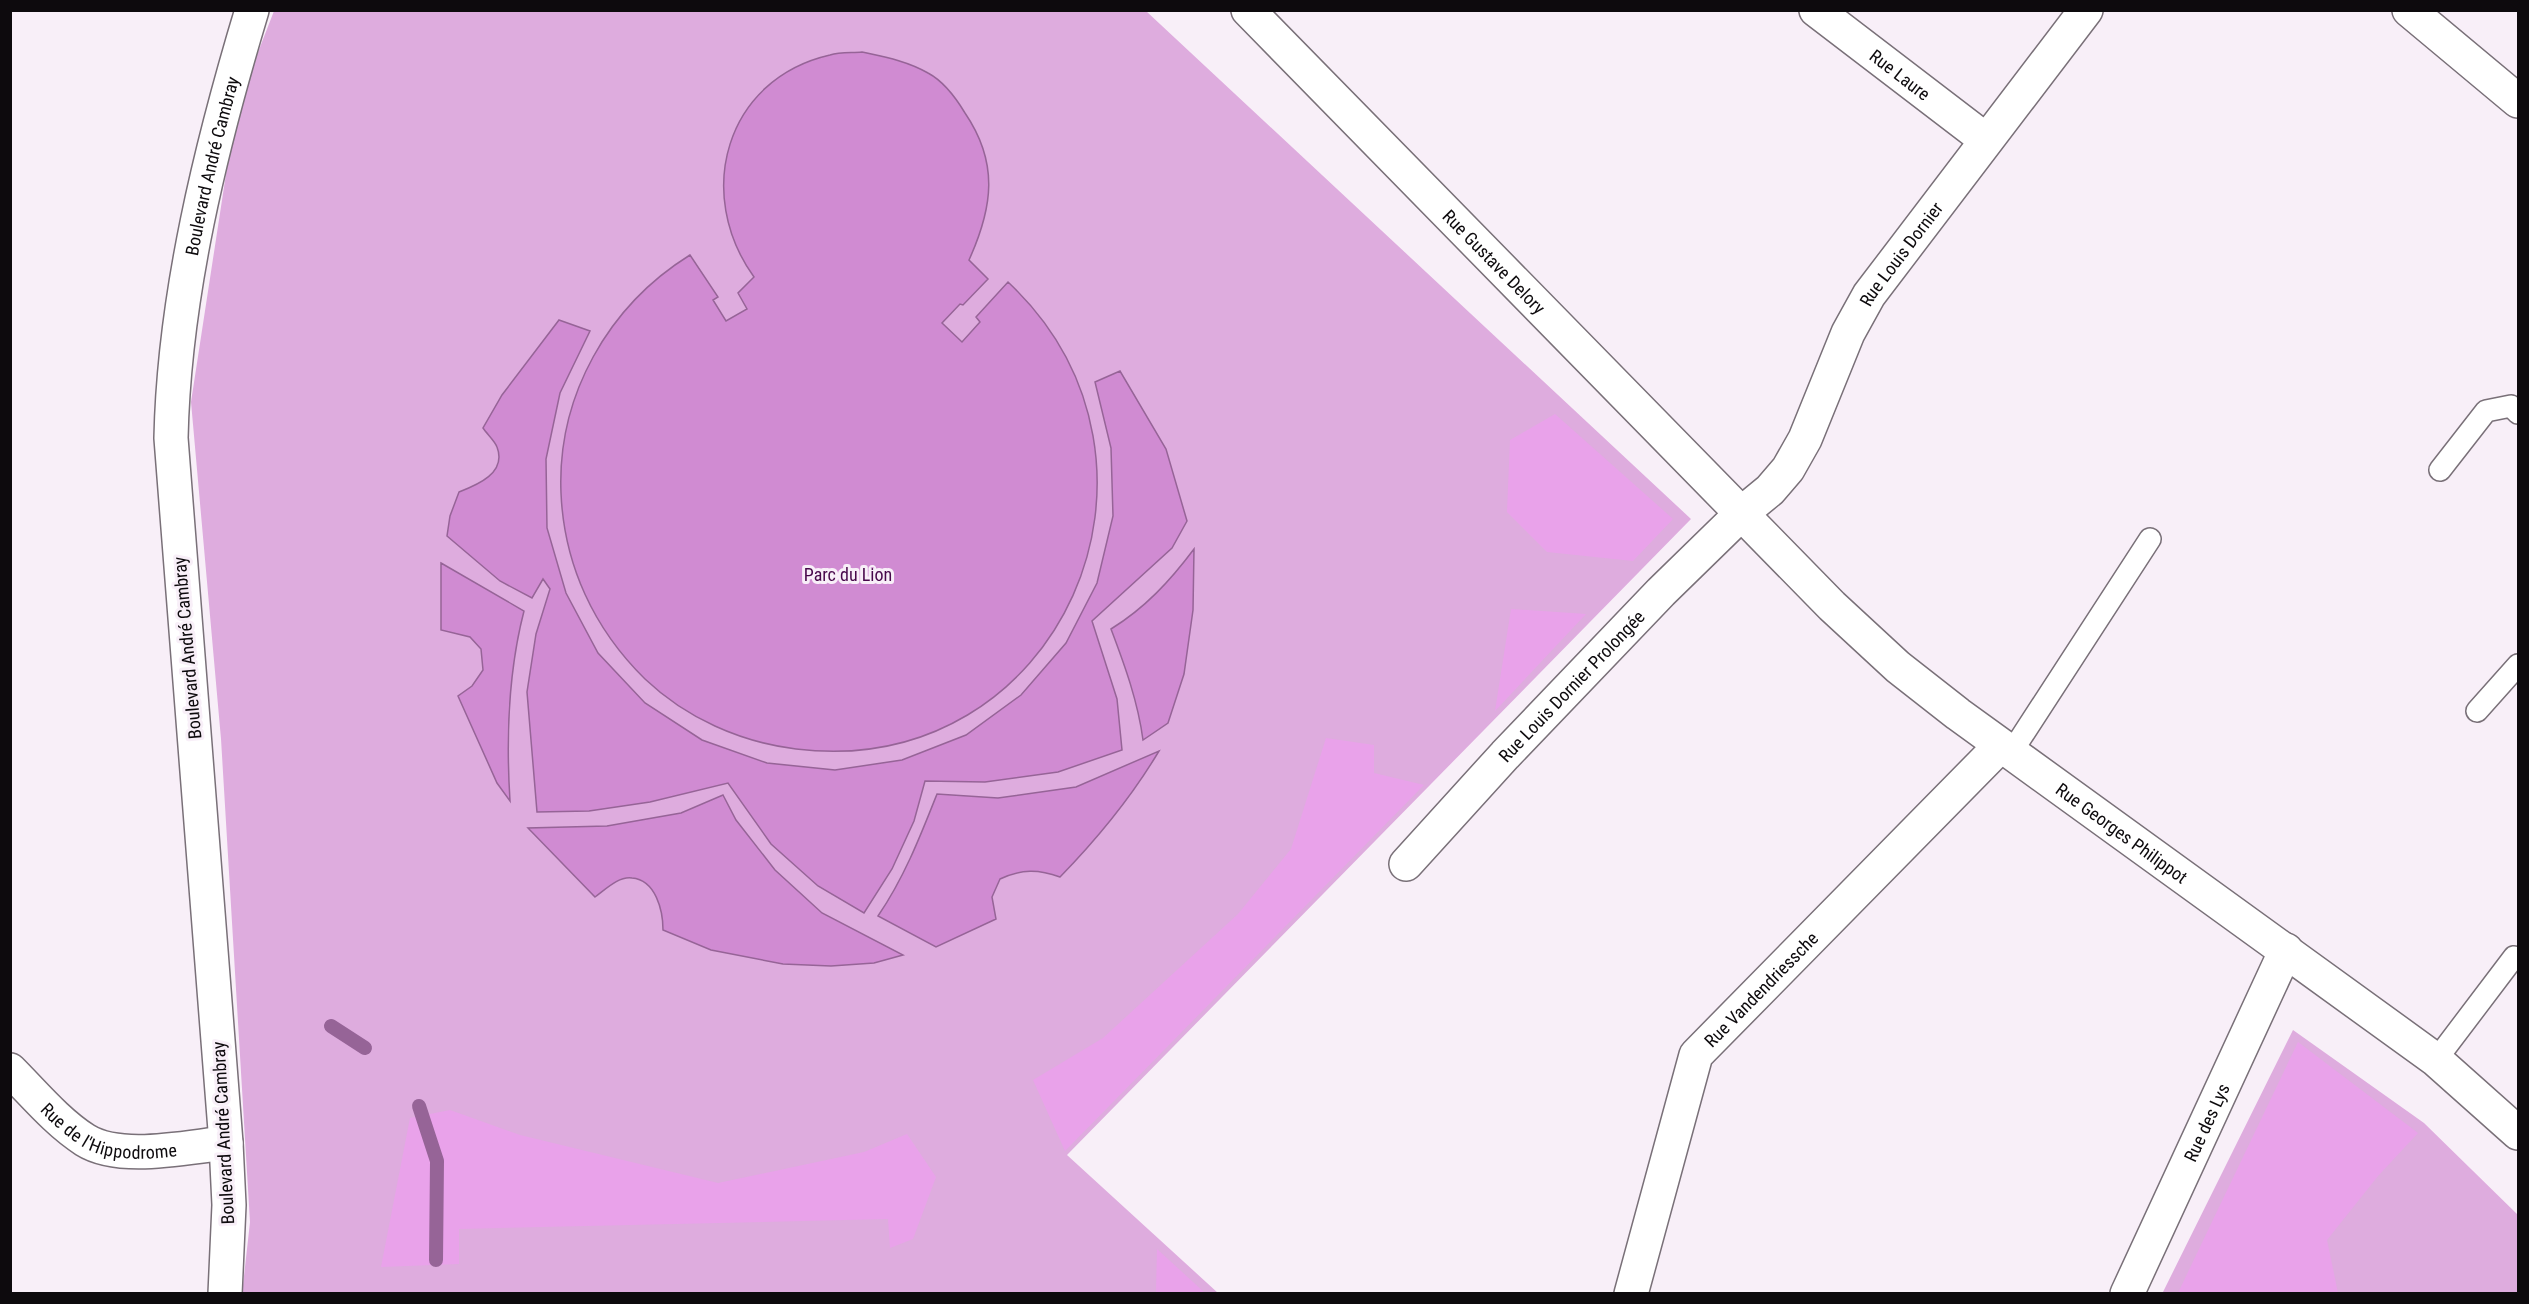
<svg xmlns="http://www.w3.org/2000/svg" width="2529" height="1304" font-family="'Roboto Condensed',sans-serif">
<rect width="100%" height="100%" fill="#f8eff8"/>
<path fill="#deacde" d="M 274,11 L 1146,11 L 1691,519 L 1067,1155 L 1218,1293 L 242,1294 L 250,1222 L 221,739 L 191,402 L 236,109 Z
M 2293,1030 L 2424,1123 L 2518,1215 L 2518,1293 L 2162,1294 Z"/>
<path fill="#e9a2ea" d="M 1555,414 L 1673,519 L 1633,561 L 1547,552 L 1507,512 L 1510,440 Z
M 1511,609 L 1586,614 L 1495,711 Z
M 1326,738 L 1374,745 L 1374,773 L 1424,785 L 1065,1151 L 1033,1080 L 1103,1038 L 1238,914 L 1291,849 Z
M 2298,1042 L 2418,1133 L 2378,1176 L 2327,1240 L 2338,1293 L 2178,1293 Z
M 450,1110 L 520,1135 L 718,1183 L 864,1152 L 907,1134 L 936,1177 L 913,1239 L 890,1248 L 888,1219 L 459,1229 L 459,1264 L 381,1267 L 410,1118 Z
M 1157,1249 L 1205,1293 L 1156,1293 Z"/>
<path fill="#d08bd2" stroke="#966497" stroke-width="1.5" d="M 862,52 C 885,57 907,61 928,73 C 943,81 956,98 965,113 C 999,163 993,207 969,260 L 988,279 L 963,305 L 960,304 L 942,323 L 962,342 L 980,322 L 976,317 L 1008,282 C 1200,463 1060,781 796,749 C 740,742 686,718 645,679 C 594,629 564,565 561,493 C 557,396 608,306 690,255 L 718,297 L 713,300 L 726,321 L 747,309 L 738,293 L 754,277 C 694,194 725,79 830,55 C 840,52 852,53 862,52 Z
M 559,320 L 590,331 L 560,393 L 546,459 L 547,528 L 566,593 L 598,653 L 645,703 L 702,740 L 767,763 L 835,770 L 902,760 L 966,735 L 1021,695 L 1066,643 L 1097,583 L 1113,516 L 1111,448 L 1095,382 L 1120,371 L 1166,449 L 1187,521 L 1172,548 L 1092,621 L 1117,699 L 1122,750 L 1058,772 L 985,782 L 925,781 L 914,821 L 892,869 L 864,913 L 818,886 L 771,844 L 728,783 L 650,802 L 589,811 L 537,812 L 527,692 L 536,634 L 550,589 L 543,579 L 532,598 L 500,581 L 447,536 L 450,516 L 459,492 C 477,485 507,473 497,447 C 495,441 487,434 483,428 L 502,395 Z
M 1194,549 L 1193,610 L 1184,674 L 1168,723 L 1143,740 C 1138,702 1125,666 1111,629 C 1145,608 1170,581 1194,549 Z
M 441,563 L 524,611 C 508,673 506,738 510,801 L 497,783 L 458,696 L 472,686 L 483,670 L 481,649 L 470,637 L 441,630 Z
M 1159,751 C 1131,798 1098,838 1060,877 C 1038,869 1022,869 1000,879 L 992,897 L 996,919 L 936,947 L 878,916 C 904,878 920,837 937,794 L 998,798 L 1076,787 Z
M 723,795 L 736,820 L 775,870 L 822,913 L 903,955 L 874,963 L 831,966 L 783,964 L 711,950 L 663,930 C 663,911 656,880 632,878 C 619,876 606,889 595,897 L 528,828 L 607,826 L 681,813 Z"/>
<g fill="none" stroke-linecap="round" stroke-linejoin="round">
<path stroke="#966497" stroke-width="14" d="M 331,1026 L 365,1048
M 419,1106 L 437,1161 L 436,1260"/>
<g stroke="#797078" stroke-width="24">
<path id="lane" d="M 2440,470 L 2486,411 L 2511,406 L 2518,413
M 2477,711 L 2518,665
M 2011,753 L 2150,539
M 2436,1060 L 2514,957"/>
</g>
<g stroke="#797078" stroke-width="36">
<g id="street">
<path id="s1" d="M 1248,10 L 1832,606 L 1898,667 L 1958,714 L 2436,1060 L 2518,1133"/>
<path id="s2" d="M 1816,10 L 1986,140"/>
<path d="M 2409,10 L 2518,101"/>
<path id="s3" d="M 1406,864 L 1505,755 L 1661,592 L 1742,513 L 1770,490 L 1788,469 L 1805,439 L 1848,333 L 1869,295 L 2086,10"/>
<path id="s4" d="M 10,1070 C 34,1094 57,1122 85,1140 C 120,1162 186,1147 226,1143"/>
<path id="s5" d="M 225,1294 L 229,1205 L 226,1143 L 171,438 C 174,296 211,146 252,10"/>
<path id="s6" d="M 1631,1294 L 1696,1055 L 2000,746"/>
<path id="s7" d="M 2127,1294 L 2286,950"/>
</g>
</g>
<use href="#lane" stroke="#fff" stroke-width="21"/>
<use href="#street" stroke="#fff" stroke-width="33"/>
</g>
<g text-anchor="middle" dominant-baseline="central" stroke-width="6" stroke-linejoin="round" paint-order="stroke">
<g font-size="18" fill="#0d0a0d" stroke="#f8eff8">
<text stroke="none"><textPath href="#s2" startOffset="106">Rue Laure</textPath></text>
<text stroke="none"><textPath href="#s5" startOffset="1134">Boulevard André Cambray</textPath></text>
<text stroke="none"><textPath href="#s3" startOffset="794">Rue Louis Dornier</textPath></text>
<text stroke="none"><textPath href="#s1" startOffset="352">Rue Gustave Delory</textPath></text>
<text transform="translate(187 648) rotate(-95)">Boulevard André Cambray</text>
<text stroke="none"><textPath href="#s3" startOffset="243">Rue Louis Dornier Prolongée</textPath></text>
<text stroke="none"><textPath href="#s1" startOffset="1203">Rue Georges Philippot</textPath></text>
<text stroke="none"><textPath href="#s6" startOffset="340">Rue Vandendriessche</textPath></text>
<text stroke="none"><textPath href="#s7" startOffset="189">Rue des Lys</textPath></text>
<text stroke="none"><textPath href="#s4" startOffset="123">Rue de l'Hippodrome</textPath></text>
<text transform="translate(223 1133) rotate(-93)">Boulevard André Cambray</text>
</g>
<g font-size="18" fill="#47074a" stroke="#f8eff8">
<text x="848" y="574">Parc du Lion</text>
</g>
</g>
<rect width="2529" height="1304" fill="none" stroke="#0d0a0d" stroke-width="24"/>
</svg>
